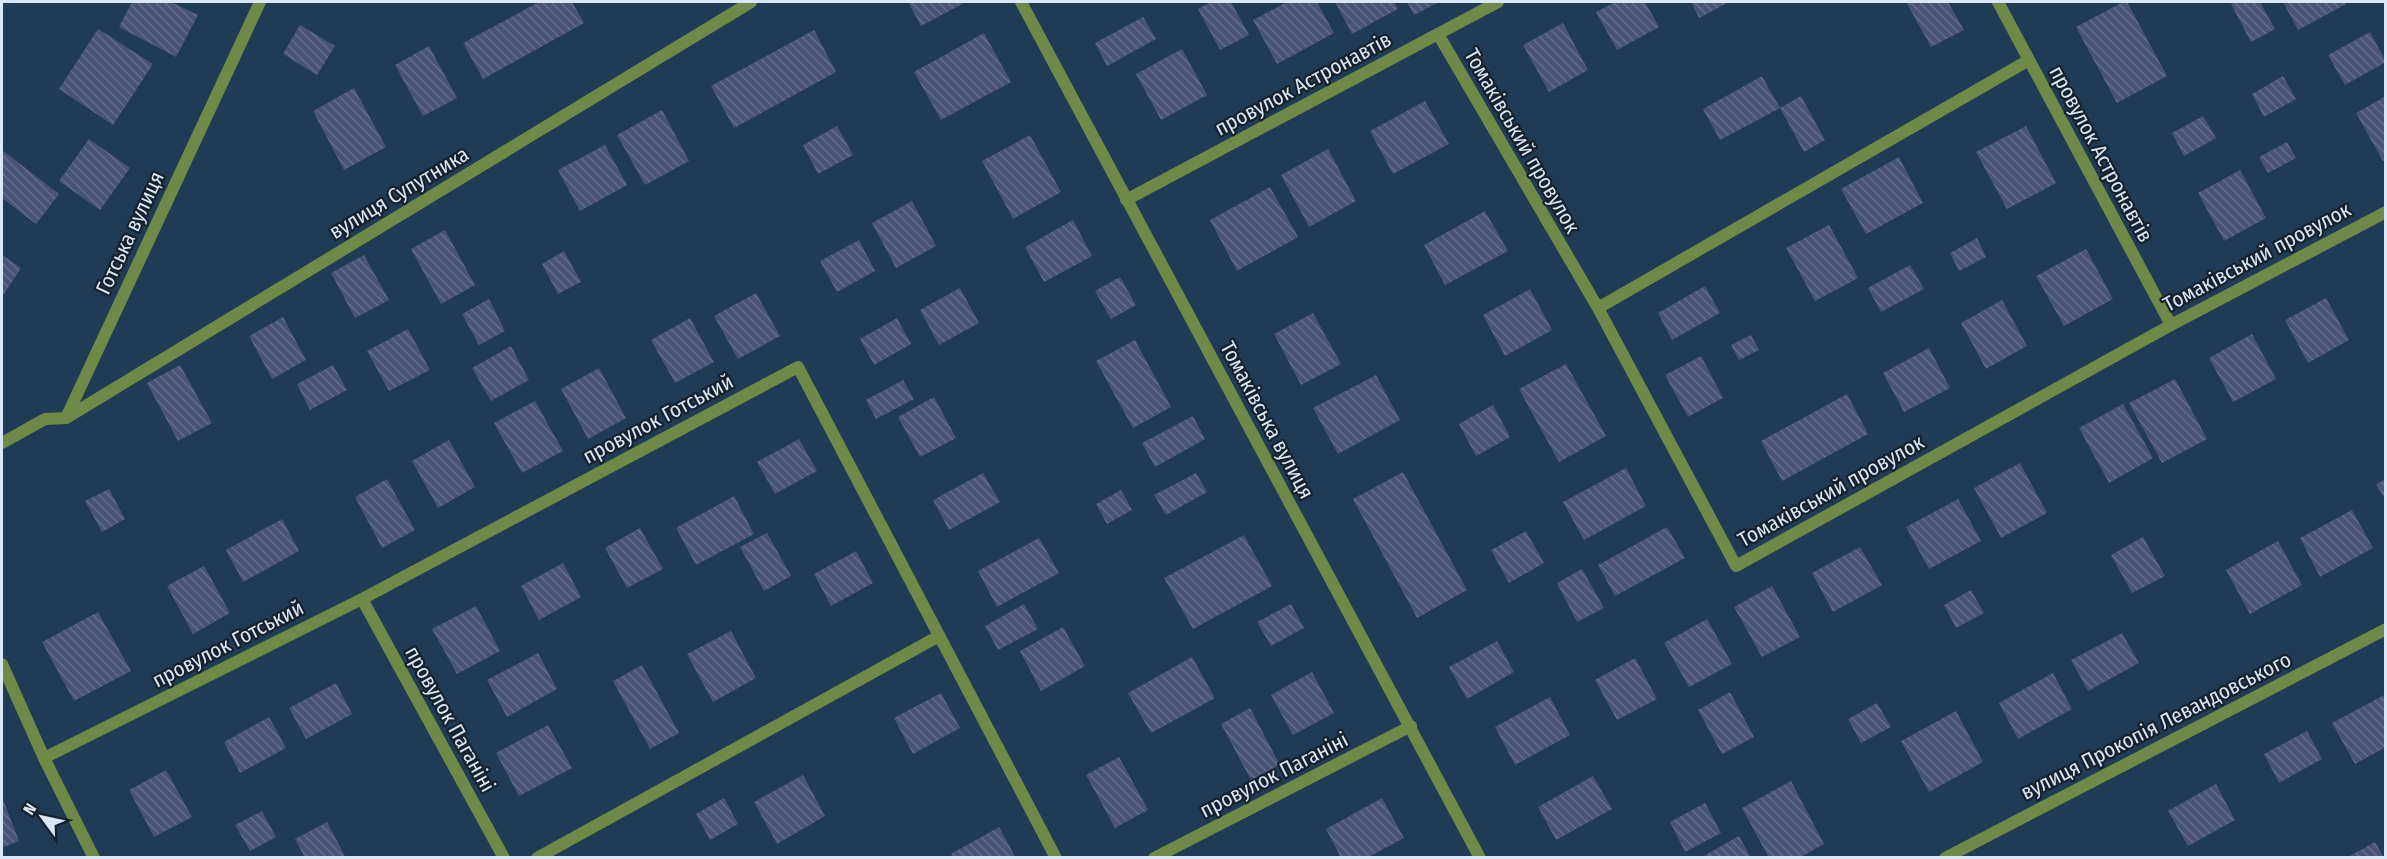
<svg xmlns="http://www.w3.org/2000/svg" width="2387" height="859" font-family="'Fira Sans Condensed',sans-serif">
<defs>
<pattern id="building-back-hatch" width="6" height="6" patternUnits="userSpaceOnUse" patternTransform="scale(1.5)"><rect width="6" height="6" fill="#485476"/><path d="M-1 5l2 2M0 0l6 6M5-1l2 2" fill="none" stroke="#626d8a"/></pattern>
</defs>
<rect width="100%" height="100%" fill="#203b55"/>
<path fill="url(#building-back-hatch)" d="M 132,2 L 171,2 L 198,15 L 176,57 L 119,27 Z
M 539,2 L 572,2 L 584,23 L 483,79 L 463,43 Z
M 908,2 L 966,2 L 921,26 Z
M 1211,2 L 1231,2 L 1249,35 L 1220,50 L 1198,9 Z
M 1287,2 L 1317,2 L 1334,33 L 1277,64 L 1253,20 Z
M 1335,2 L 1394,2 L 1398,9 L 1352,34 Z
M 1407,2 L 1439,2 L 1414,15 Z
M 1615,2 L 1645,2 L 1659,27 L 1617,50 L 1596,12 Z
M 1691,2 L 1729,2 L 1699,18 Z
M 1906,2 L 1948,2 L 1964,30 L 1931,47 Z
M 2123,2 L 2127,2 L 2167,76 L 2117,103 L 2076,27 Z
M 2235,2 L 2260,2 L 2275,29 L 2251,42 L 2231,4 Z
M 2283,2 L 2344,2 L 2346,4 L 2298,30 Z
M 1143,17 L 1156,39 L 1107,66 L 1095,43 Z
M 1563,23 L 1588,70 L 1549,92 L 1523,45 Z
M 300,25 L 335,46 L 317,75 L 283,54 Z
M 98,29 L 153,64 L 113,125 L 59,89 Z
M 814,30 L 836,72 L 734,128 L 711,86 Z
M 2370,32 L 2386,62 L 2345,85 L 2328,55 Z
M 984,33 L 1011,82 L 941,120 L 914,72 Z
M 429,46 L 457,98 L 423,116 L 395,65 Z
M 1182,49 L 1207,95 L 1161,120 L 1136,74 Z
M 1762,76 L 1780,108 L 1720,140 L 1703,109 Z
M 2283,76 L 2296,99 L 2264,117 L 2252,94 Z
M 354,88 L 386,147 L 344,170 L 313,111 Z
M 1801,96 L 1825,140 L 1804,152 L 1780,108 Z
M 2386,96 L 2386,160 L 2383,161 L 2356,113 Z
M 1425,101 L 1449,144 L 1393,174 L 1370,131 Z
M 662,110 L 689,161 L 645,185 L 617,135 Z
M 2203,116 L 2216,138 L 2184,156 L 2172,133 Z
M 837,126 L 853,155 L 818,174 L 803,145 Z
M 2026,126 L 2056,183 L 2007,209 L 1976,152 Z
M 1030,135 L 1061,192 L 1013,219 L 982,161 Z
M 89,139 L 130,168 L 100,210 L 59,181 Z
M 2287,142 L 2296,158 L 2268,173 L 2259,157 Z
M 605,145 L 627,185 L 580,211 L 558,170 Z
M 1328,149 L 1356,201 L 1309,227 L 1281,175 Z
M 2,150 L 59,194 L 36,224 L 2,198 Z
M 1899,157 L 1923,203 L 1866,234 L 1841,189 Z
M 2240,170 L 2266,218 L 2224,241 L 2198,193 Z
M 1270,187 L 1298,237 L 1237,271 L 1210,220 Z
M 912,201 L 936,246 L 896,268 L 872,223 Z
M 1485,211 L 1508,251 L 1445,285 L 1424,245 Z
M 1073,220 L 1092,256 L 1044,282 L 1025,247 Z
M 1829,225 L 1858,278 L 1815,301 L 1786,248 Z
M 445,230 L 475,285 L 441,304 L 411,249 Z
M 1977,238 L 1986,257 L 1959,271 L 1950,253 Z
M 859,240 L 875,271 L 837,292 L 820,261 Z
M 2086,249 L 2113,299 L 2064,326 L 2036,276 Z
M 564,251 L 581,282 L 558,294 L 542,264 Z
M 2,255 L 21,268 L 2,297 Z
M 364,255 L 389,300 L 355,318 L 331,273 Z
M 1910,265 L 1924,289 L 1881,312 L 1868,288 Z
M 1120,277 L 1136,305 L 1111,319 L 1095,291 Z
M 1705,286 L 1720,313 L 1672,340 L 1658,313 Z
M 960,288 L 979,323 L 939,345 L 920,310 Z
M 1530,289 L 1552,330 L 1505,356 L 1483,315 Z
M 756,293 L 780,336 L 738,359 L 714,316 Z
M 2326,298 L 2349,340 L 2308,363 L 2285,320 Z
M 489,299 L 505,331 L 479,345 L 462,314 Z
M 2002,300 L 2027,346 L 1986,369 L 1961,323 Z
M 1313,313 L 1341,364 L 1301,385 L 1274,334 Z
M 283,317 L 306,360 L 272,379 L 249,336 Z
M 690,318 L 714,362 L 675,383 L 651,340 Z
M 897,318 L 911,344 L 874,365 L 860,339 Z
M 408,329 L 430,370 L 389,391 L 367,351 Z
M 2252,334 L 2276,379 L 2233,402 L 2209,358 Z
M 1751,335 L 1759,350 L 1739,360 L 1731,345 Z
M 1135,340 L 1171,407 L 1133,428 L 1096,361 Z
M 511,346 L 529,380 L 491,401 L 472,368 Z
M 1929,348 L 1950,388 L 1904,412 L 1883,373 Z
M 1701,356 L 1723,398 L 1688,417 L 1665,375 Z
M 1566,364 L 1606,436 L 1559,462 L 1519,389 Z
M 180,365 L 212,423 L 178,441 L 147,383 Z
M 333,365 L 347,390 L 310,410 L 297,384 Z
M 599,368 L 626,418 L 588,439 L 561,389 Z
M 1376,375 L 1400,420 L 1338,454 L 1313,408 Z
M 2175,379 L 2207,439 L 2162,463 L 2129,403 Z
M 903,380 L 914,399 L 876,419 L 866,400 Z
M 1847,394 L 1868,434 L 1782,481 L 1761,441 Z
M 934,397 L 956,438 L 920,457 L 898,417 Z
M 535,401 L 563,451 L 522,473 L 494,423 Z
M 2123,404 L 2153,458 L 2109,483 L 2079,428 Z
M 1493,405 L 1510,437 L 1476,456 L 1459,424 Z
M 1193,416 L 1205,439 L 1155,467 L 1142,443 Z
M 799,439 L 817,471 L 775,494 L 757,462 Z
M 449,440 L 475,487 L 438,508 L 412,461 Z
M 2020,463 L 2047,513 L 2001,538 L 1974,488 Z
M 1626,468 L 1646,506 L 1584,540 L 1563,502 Z
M 1403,472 L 1467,590 L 1417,618 L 1353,499 Z
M 983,473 L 1000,502 L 949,530 L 933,500 Z
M 1196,473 L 1207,492 L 1166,515 L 1154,495 Z
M 387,479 L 415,530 L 382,548 L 355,497 Z
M 2386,479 L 2386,501 L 2376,484 Z
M 109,489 L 125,519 L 102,532 L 85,501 Z
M 1121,490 L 1132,510 L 1107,524 L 1096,504 Z
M 734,496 L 754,534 L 696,565 L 676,528 Z
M 1958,499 L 1981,541 L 1929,569 L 1906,527 Z
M 2352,510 L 2373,548 L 2320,577 L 2300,538 Z
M 282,519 L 299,551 L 243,582 L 226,550 Z
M 1667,527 L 1685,558 L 1615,596 L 1598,565 Z
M 640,528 L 663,569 L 627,588 L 605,548 Z
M 1526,531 L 1544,563 L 1509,583 L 1491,550 Z
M 767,533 L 791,576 L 764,591 L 740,547 Z
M 1244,535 L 1272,586 L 1193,629 L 1164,578 Z
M 2143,537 L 2165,576 L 2132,593 L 2111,555 Z
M 1039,538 L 1059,573 L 997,607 L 978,571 Z
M 2278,541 L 2302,585 L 2250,614 L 2226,570 Z
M 1860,547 L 1882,585 L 1833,612 L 1812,573 Z
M 856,551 L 873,583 L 831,606 L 814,574 Z
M 563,563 L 581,597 L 539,620 L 521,586 Z
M 204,566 L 230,613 L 193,634 L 167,586 Z
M 1582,569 L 1604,608 L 1577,622 L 1557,583 Z
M 1772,586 L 1800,637 L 1762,657 L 1734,607 Z
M 1971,590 L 1984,613 L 1956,628 L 1944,605 Z
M 1024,604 L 1038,629 L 998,650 L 985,626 Z
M 1291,604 L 1304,628 L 1271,646 L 1257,622 Z
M 476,606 L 500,651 L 457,674 L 432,629 Z
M 98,612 L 131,671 L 74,701 L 42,642 Z
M 1707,619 L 1732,664 L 1689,687 L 1664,643 Z
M 1063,627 L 1085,666 L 1041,691 L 1020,651 Z
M 731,631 L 756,678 L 713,702 L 687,654 Z
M 2122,633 L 2139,663 L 2088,691 L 2071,660 Z
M 1497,641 L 1514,672 L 1467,699 L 1449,667 Z
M 538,653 L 557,689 L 507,717 L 487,680 Z
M 1192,657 L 1215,698 L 1151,733 L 1128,693 Z
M 1635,658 L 1657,699 L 1617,720 L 1595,680 Z
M 642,665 L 679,733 L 650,749 L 613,681 Z
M 1312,672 L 1334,713 L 1293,735 L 1271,695 Z
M 2053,673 L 2072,709 L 2018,739 L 1999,703 Z
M 336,683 L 352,714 L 306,739 L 289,708 Z
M 1730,692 L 1754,737 L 1722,754 L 1698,710 Z
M 941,693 L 960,728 L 913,754 L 894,718 Z
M 2386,694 L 2386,747 L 2355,764 L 2332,723 Z
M 1550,697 L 1570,735 L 1515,765 L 1495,727 Z
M 1877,703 L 1891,727 L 1861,743 L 1848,719 Z
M 1250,708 L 1280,765 L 1251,780 L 1221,724 Z
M 1956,711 L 1983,762 L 1929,792 L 1901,741 Z
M 269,717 L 286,748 L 240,773 L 224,742 Z
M 548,725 L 572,768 L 519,796 L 496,753 Z
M 2307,731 L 2322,759 L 2279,783 L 2264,754 Z
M 1119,757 L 1148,810 L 1115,828 L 1086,775 Z
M 166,770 L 192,817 L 154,837 L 129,790 Z
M 803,775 L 825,816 L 777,844 L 754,802 Z
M 1593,776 L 1612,809 L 1556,840 L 1538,807 Z
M 1791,781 L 1824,844 L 1799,858 L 1769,858 L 1742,808 Z
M 2216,784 L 2235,820 L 2188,846 L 2168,811 Z
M 2,797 L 19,841 L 2,848 Z
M 724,798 L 738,824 L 710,840 L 696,814 Z
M 1382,798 L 1404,838 L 1367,858 L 1341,858 L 1326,829 Z
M 1705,803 L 1721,833 L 1685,852 L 1670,822 Z
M 262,811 L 276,837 L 250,851 L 235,825 Z
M 327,822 L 346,858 L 305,858 L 295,839 Z
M 999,827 L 1016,858 L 953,858 L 951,854 Z
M 1739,836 L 1751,858 L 1700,858 Z
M 2375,842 L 2384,858 L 2346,858 Z"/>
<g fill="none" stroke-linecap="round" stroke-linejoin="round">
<path stroke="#6d8b47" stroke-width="12" d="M 1021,2 L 1480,858
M 1998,2 L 2171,325
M 1438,34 L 1598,308 L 1736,566 L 2171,325 L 2386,212
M 1126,200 L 1498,2
M 1598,308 L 2029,60
M 66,418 L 751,2
M 2,443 L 45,419 L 66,418 L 260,2
M 362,599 L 504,858
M 2,664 L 44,758 L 94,858
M 44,758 L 362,599 L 798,367 L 1056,858
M 537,858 L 939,636
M 1154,858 L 1411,726
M 1945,858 L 2386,629"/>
</g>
<g text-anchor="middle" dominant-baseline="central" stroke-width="4.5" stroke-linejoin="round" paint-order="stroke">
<g font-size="21" fill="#d8e8f8" stroke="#15222d">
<text transform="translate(1303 84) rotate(-28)">провулок Астронавтів</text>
<text transform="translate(1522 141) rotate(60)">Томаківський провулок</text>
<text transform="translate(2101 154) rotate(62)">провулок Астронавтів</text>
<text transform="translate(399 193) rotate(-31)">вулиця Супутника</text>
<text transform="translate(130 233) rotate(-65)">Готська вулиця</text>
<text transform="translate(2257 257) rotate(-28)">Томаківський провулок</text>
<text transform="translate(658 419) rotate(-28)">провулок Готський</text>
<text transform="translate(1267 420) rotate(62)">Томаківська вулиця</text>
<text transform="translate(1831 491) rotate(-29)">Томаківський провулок</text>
<text transform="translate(228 644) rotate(-27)">провулок Готський</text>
<text transform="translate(450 719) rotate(61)">провулок Паганіні</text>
<text transform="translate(2156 726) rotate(-27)">вулиця Прокопія Левандовського</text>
<text transform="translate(1274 775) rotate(-27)">провулок Паганіні</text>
</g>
</g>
<rect width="2387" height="859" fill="none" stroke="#d8e8f8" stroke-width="6"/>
<g transform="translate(42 817) rotate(303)" stroke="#15222d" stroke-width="4.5" paint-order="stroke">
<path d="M0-4.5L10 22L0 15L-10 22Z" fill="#d8e8f8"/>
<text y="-9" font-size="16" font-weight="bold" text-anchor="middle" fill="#d8e8f8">N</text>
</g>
</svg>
